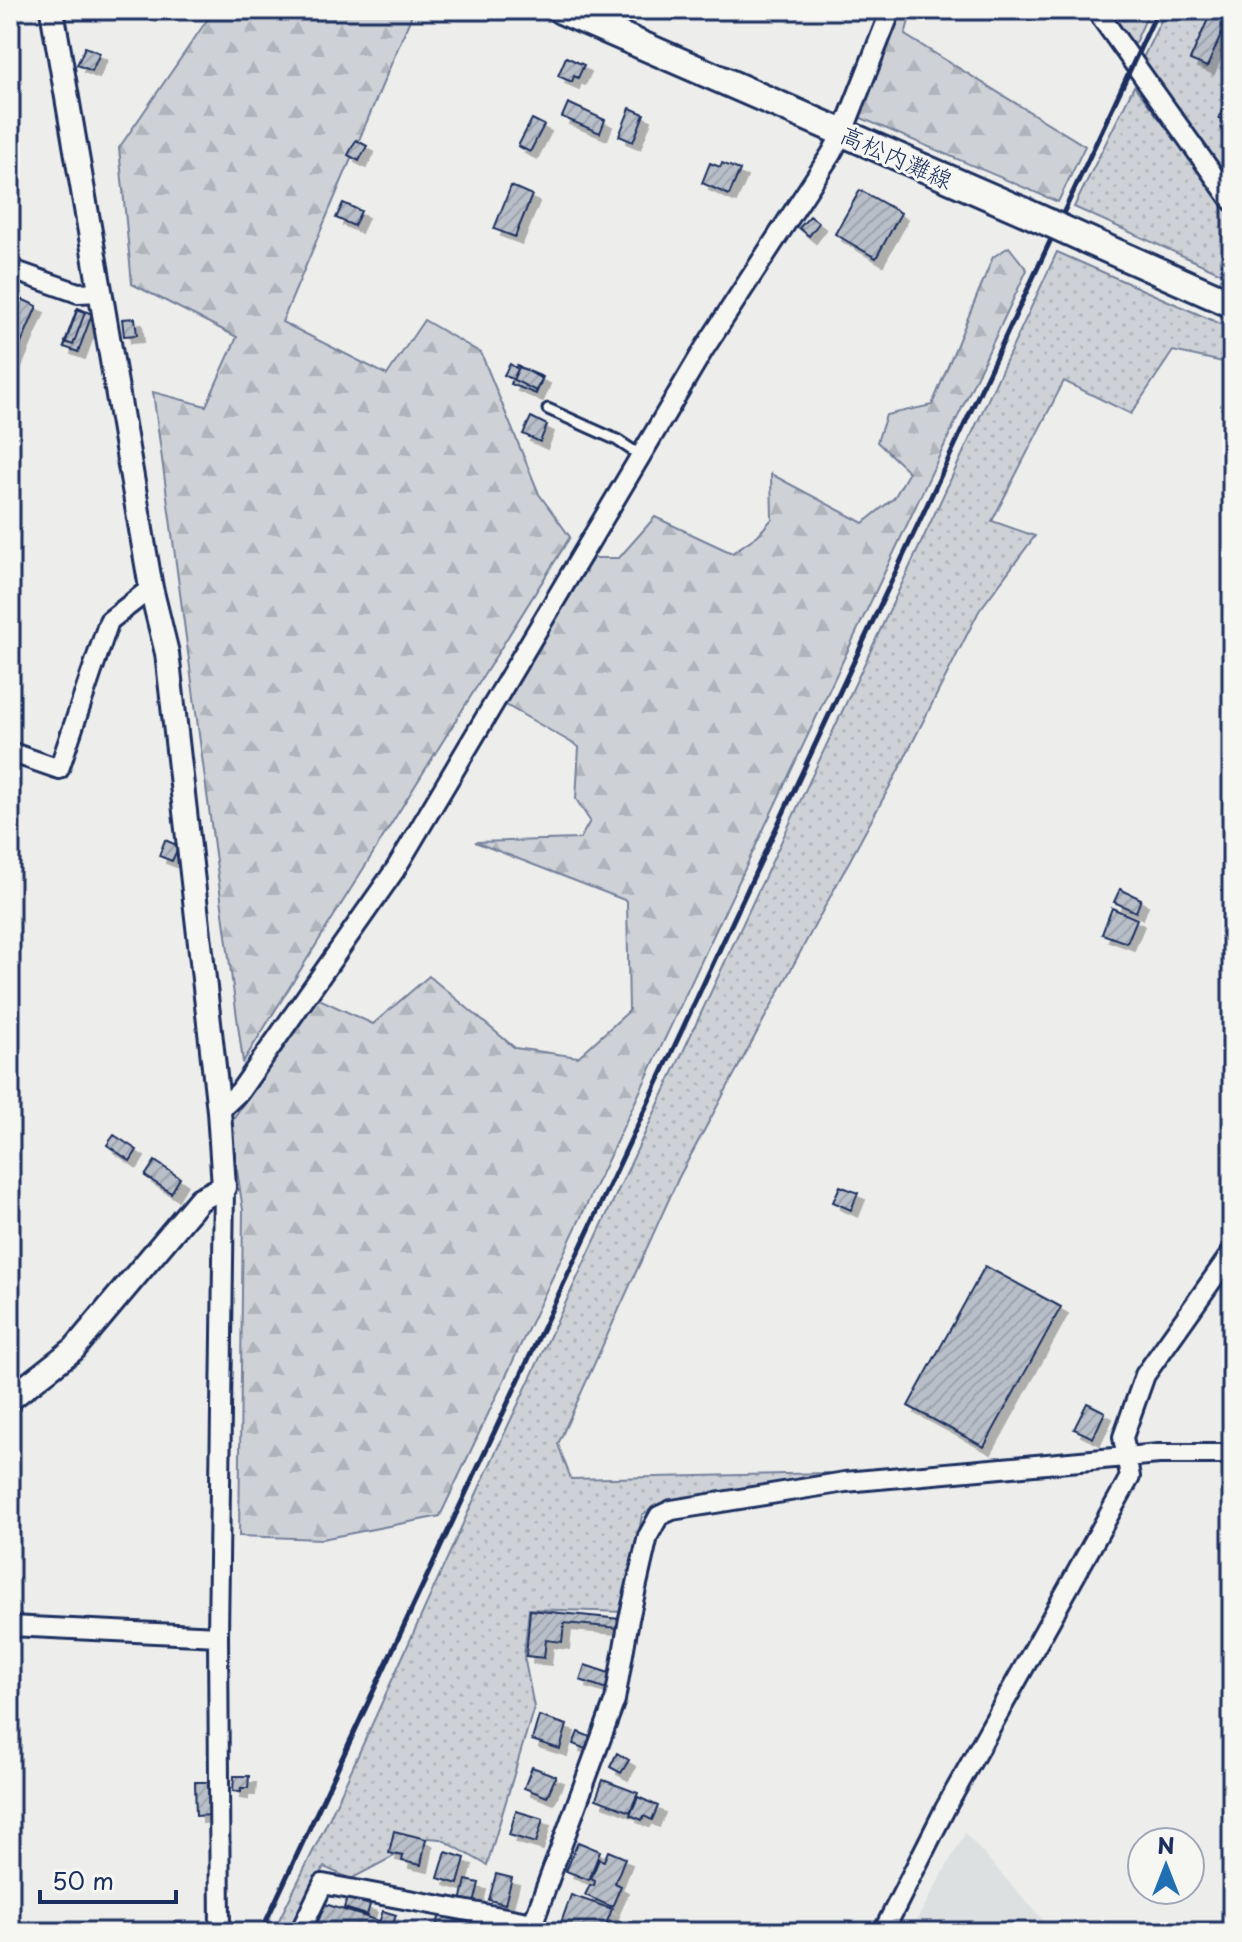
<svg xmlns="http://www.w3.org/2000/svg" width="1242" height="1942" font-family="'Playpen Sans','Klee One',sans-serif">
<defs>
<pattern id="grass-dots" width="8" height="8" patternUnits="userSpaceOnUse" patternTransform="scale(2)"><rect width="8" height="8" fill="#ced2d7"/><path d="M2 2h.1M6 6h.1" fill="none" stroke="#b0b5bb" stroke-width="1.8" stroke-linecap="round"/></pattern>
<pattern id="forest-firs" width="22" height="20" patternUnits="userSpaceOnUse" patternTransform="scale(2)"><rect width="22" height="20" fill="#ced2d7"/><path d="M5 1l3.5 6h-7zM16 11l3.5 6h-7z" fill="#b0b5bb"/></pattern>
<pattern id="building-hatch" width="6" height="6" patternUnits="userSpaceOnUse" patternTransform="scale(2)"><rect width="6" height="6" fill="#b9bfc8"/><path d="M-1 1l2-2M0 6l6-6M5 7l2-2" fill="none" stroke="#9ea4ae"/></pattern>
<filter id="shadow"><feDropShadow dx="7" dy="7" stdDeviation="0" flood-color="#0004"/></filter>
</defs>
<rect width="100%" height="100%" fill="#edeeec"/>
<filter id="ink" filterUnits="userSpaceOnUse"><feTurbulence type="fractalNoise" baseFrequency=".0125" numOctaves="2"/><feDisplacementMap in="SourceGraphic" scale="16" xChannelSelector="R" yChannelSelector="G"/><feConvolveMatrix kernelMatrix="1 2 1 2 8 2 1 2 1" color-interpolation-filters="sRGB"/></filter>
<g filter="url(#ink)">
<path fill="#dde0e1" d="M 965,1833 L 1054,1932 L 910,1932 Z"/>
<path fill="url(#grass-dots)" stroke="#74809a" stroke-width="2" d="M 1104,10 L 1150,10 L 1133,47 Z
M 1166,10 L 1232,10 L 1232,190 L 1142,60 Z
M 1134,86 L 1232,212 L 1232,278 L 1074,207 Z
M 1057,252 L 1232,329 L 1232,364 L 1173,351 L 1131,414 L 1064,381 L 992,521 L 1035,536 L 979,611 L 898,771 L 679,1177 L 558,1444 L 571,1479 L 828,1473 L 820,1481 L 658,1505 L 642,1515 L 625,1612 L 529,1609 L 524,1656 L 534,1707 L 487,1865 L 441,1839 L 428,1838 L 351,1879 L 324,1867 L 294,1932 L 273,1932 L 330,1817 L 485,1475 Z"/>
<path fill="url(#forest-firs)" stroke="#74809a" stroke-width="2" d="M 214,10 L 414,10 L 282,322 L 387,375 L 424,320 L 481,353 L 539,494 L 570,537 L 243,1062 L 153,392 L 206,406 L 237,337 L 132,284 L 119,148 Z
M 896,10 L 912,10 L 905,35 L 1085,146 L 1058,202 L 854,115 Z
M 1009,247 L 1027,270 L 440,1516 L 322,1539 L 239,1536 L 243,1210 L 230,1123 L 317,998 L 373,1024 L 429,976 L 515,1048 L 578,1057 L 629,1011 L 627,901 L 475,842 L 580,839 L 590,821 L 576,799 L 579,747 L 504,704 L 593,558 L 619,558 L 655,517 L 732,553 L 758,535 L 772,519 L 771,474 L 863,523 L 894,498 L 909,472 L 877,442 L 886,415 L 932,405 L 993,257 Z"/>
<path fill="url(#building-hatch)" stroke="#1b2f5e" stroke-width="2" filter="url(#shadow)" d="M 1212,10 L 1232,10 L 1207,67 L 1190,60 Z
M 85,47 L 100,53 L 92,71 L 77,65 Z
M 566,57 L 584,65 L 578,78 L 574,76 L 572,82 L 558,76 Z
M 1232,73 L 1232,124 L 1219,118 L 1228,98 L 1222,96 Z
M 568,103 L 605,120 L 600,133 L 562,117 Z
M 630,108 L 644,114 L 633,142 L 619,136 Z
M 532,119 L 544,125 L 530,152 L 518,146 Z
M 356,140 L 367,146 L 359,161 L 348,155 Z
M 710,163 L 720,167 L 722,163 L 740,170 L 729,195 L 702,183 Z
M 511,186 L 532,195 L 515,237 L 494,229 Z
M 860,190 L 901,213 L 876,258 L 835,234 Z
M 343,203 L 361,211 L 354,226 L 336,218 Z
M 810,216 L 819,223 L 809,236 L 799,228 Z
M 17,297 L 37,306 L 11,367 L 10,313 Z
M 78,308 L 92,314 L 78,352 L 64,347 Z
M 77,309 L 85,312 L 73,345 L 65,342 Z
M 135,318 L 137,335 L 124,336 L 122,319 Z
M 510,364 L 516,368 L 517,365 L 542,379 L 536,391 L 504,375 Z
M 519,367 L 543,377 L 536,394 L 511,384 Z
M 531,417 L 547,425 L 540,442 L 523,434 Z
M 165,840 L 179,846 L 172,861 L 159,856 Z
M 1120,889 L 1141,899 L 1136,912 L 1114,902 Z
M 1112,908 L 1137,919 L 1127,943 L 1102,934 Z
M 114,1135 L 137,1150 L 130,1161 L 107,1145 Z
M 155,1161 L 180,1178 L 171,1193 L 145,1176 Z
M 840,1186 L 858,1193 L 851,1210 L 833,1202 Z
M 985,1266 L 1061,1307 L 984,1447 L 908,1406 Z
M 1087,1403 L 1105,1412 L 1093,1438 L 1074,1429 Z
M 530,1610 L 620,1619 L 619,1628 L 564,1623 L 562,1642 L 546,1640 L 544,1658 L 526,1656 Z
M 585,1665 L 612,1674 L 607,1689 L 580,1680 Z
M 539,1716 L 567,1725 L 560,1749 L 532,1740 Z
M 578,1732 L 593,1738 L 588,1750 L 573,1744 Z
M 617,1753 L 629,1760 L 621,1773 L 610,1767 Z
M 532,1767 L 556,1776 L 547,1797 L 524,1788 Z
M 234,1776 L 249,1776 L 248,1788 L 241,1788 L 241,1792 L 233,1791 Z
M 603,1780 L 638,1793 L 630,1812 L 596,1799 Z
M 195,1782 L 211,1782 L 212,1815 L 196,1816 Z
M 638,1797 L 658,1806 L 652,1820 L 644,1816 L 642,1820 L 630,1815 Z
M 516,1811 L 543,1819 L 536,1843 L 509,1835 Z
M 394,1831 L 426,1839 L 421,1865 L 402,1861 L 403,1856 L 389,1853 Z
M 578,1842 L 600,1851 L 589,1880 L 566,1871 Z
M 608,1851 L 625,1858 L 615,1883 L 621,1886 L 612,1907 L 585,1895 L 590,1885 L 594,1886 L 595,1881 L 591,1879 L 599,1859 L 604,1861 Z
M 446,1852 L 465,1858 L 458,1884 L 438,1878 Z
M 496,1874 L 512,1878 L 505,1904 L 489,1900 Z
M 466,1880 L 479,1883 L 474,1904 L 461,1902 Z
M 571,1895 L 612,1909 L 603,1932 L 558,1931 Z
M 347,1898 L 370,1905 L 367,1915 L 344,1908 Z
M 325,1904 L 379,1921 L 375,1932 L 314,1932 Z
M 383,1911 L 396,1915 L 390,1932 L 376,1932 Z
M 440,1915 L 463,1922 L 460,1932 L 435,1930 Z"/>
<g fill="none" stroke-linecap="round" stroke-linejoin="round">
<g stroke="#1b2f5e" stroke-width="15">
<path id="service" d="M 548,409 L 617,440 L 641,456"/>
</g>
<g stroke="#1b2f5e" stroke-width="24">
<path id="minor" d="M 1096,10 L 1232,201
M 10,269 L 78,293 L 101,292
M 10,752 L 59,769 L 109,621 L 151,588
M 219,1111 L 240,1091 L 395,870 L 704,349 L 831,154 L 843,132 L 891,10
M 10,1626 L 218,1636 L 220,1932
M 218,1636 L 224,1187
M 300,1932 L 323,1884 L 533,1923 L 615,1700 L 629,1619 L 648,1536 L 659,1516 L 672,1510 L 845,1482 L 1159,1454 L 1232,1454
M 883,1932 L 945,1809 L 1130,1477 L 1123,1437 L 1145,1375 L 1232,1252"/>
</g>
<g stroke="#1b2f5e" stroke-width="28">
<path id="tertiary" d="M 10,1399 L 74,1349 L 200,1199 L 224,1187 L 219,1111 L 167,653 L 151,588 L 52,10"/>
</g>
<g stroke="#1b2f5e" stroke-width="32">
<path id="secondary" d="M 561,10 L 1025,212
M 1085,239 L 1232,304"/>
</g>
<use href="#service" stroke="#f6f6f2" stroke-width="9"/>
<use href="#minor" stroke="#f6f6f2" stroke-width="18"/>
<use href="#tertiary" stroke="#f6f6f2" stroke-width="22"/>
<use href="#secondary" stroke="#f6f6f2" stroke-width="26"/>
<path stroke="#1b2f5e" stroke-width="5" d="M 261,1932 L 1158,10"/>
<g stroke="#1b2f5e" stroke-width="32" stroke-linecap="butt">
<path id="secondary-bridge" d="M 1025,212 L 1085,239"/>
</g>
<use href="#secondary-bridge" stroke="#f6f6f2" stroke-width="26"/>
</g>
</g>
<g text-anchor="middle" dominant-baseline="central" stroke-width="6" stroke-linejoin="round" paint-order="stroke">
<g font-size="24" fill="#1b2f5e" stroke="#f6f6f2">
<text transform="translate(897 156) rotate(24)">高松内灘線</text>
</g>
</g>
<rect width="1242" height="1942" fill="none" stroke="#f6f6f2" stroke-width="40"/>
<rect x="20" y="20" width="1202" height="1902" fill="none" stroke="#1b2f5e" stroke-width="3" filter="url(#ink)"/>
<g transform="translate(1166 1866)"><circle r="38" fill="#f6f6f2" stroke="#9ea6b7" stroke-width="2"/>
<path d="M0-6L14 30L0 20L-14 30Z" fill="#1f6fb2"/>
<text y="-12" font-size="22" font-weight="bold" text-anchor="middle" fill="#1b2f5e">N</text>
</g>
<path d="M40 1890v12h136v-12" fill="none" stroke="#1b2f5e" stroke-width="4"/>
<text x="52" y="1890" font-size="24" fill="#1b2f5e" stroke="#f6f6f2" stroke-width="6" paint-order="stroke">50 m</text>
</svg>
